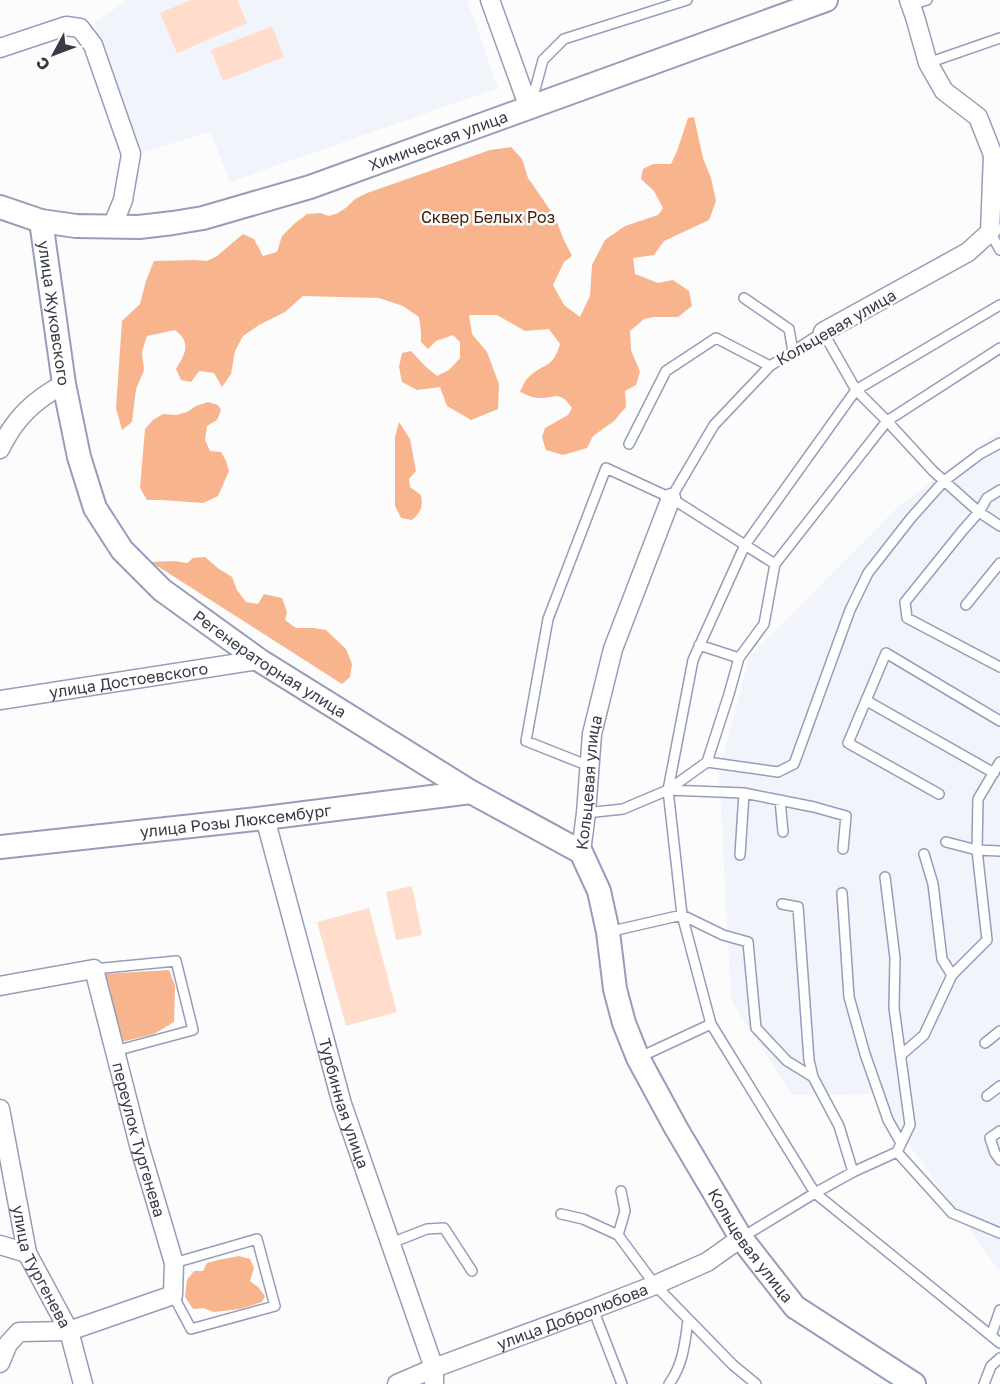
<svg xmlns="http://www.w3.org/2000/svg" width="1000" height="1384" font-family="'Golos Text',sans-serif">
<rect width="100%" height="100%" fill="#fbfcfb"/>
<path fill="#f2f4fc" d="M 127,0 L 467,0 L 498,88 L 230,182 L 210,132 L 140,153 L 94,23 Z
M 1000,431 L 1000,1272 L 873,1094 L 792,1095 L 731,1000 L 719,773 L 749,657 L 900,505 Z"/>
<path fill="#ffddca" d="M 191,0 L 237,0 L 247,23 L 177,53 L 160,13 Z
M 272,26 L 284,57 L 223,81 L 211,50 Z
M 412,886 L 422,935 L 396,940 L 386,892 Z
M 369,908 L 397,1012 L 346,1026 L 317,922 Z"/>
<path fill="#f8b48d" d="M 694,117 L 703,158 L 711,178 L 716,201 L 709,220 L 664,241 L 654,255 L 633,258 L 635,274 L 658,283 L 673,280 L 689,291 L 692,306 L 678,317 L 654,317 L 644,319 L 630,331 L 631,350 L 640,372 L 636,385 L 625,391 L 626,407 L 614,421 L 593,436 L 587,448 L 563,455 L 546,450 L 542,437 L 545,428 L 568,415 L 572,408 C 559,389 555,399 538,398 C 533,398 525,394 520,392 C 522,388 524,382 527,379 C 541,363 553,370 560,344 L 549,329 L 525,331 L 497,315 L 469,315 L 472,334 L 487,352 L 499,384 L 498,409 L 471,420 L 447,406 L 440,387 L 417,390 L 402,382 L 399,367 L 402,353 L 411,351 L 425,366 L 437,376 L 449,370 L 460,358 L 460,342 L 453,335 L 436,341 L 428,349 L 421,342 L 421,332 L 419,317 L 403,306 L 379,298 L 303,296 L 285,312 L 259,325 L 243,336 L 235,351 L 231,374 L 222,387 L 214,373 L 199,371 L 191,382 L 181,380 L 176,369 C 185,354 192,343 175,330 L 147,336 L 142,352 L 144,370 L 136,389 L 132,422 L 122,430 L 116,408 L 122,321 L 140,304 L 146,281 L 154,261 L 195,260 L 207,261 L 217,256 L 243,234 L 254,239 L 263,256 L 277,252 L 282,236 L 294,224 L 307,214 L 320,213 L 329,216 L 338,213 L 347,207 L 355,199 L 367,193 L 490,150 L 511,147 L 522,159 L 528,178 L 555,217 L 563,238 L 572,256 L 564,262 L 553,285 L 564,305 L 580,317 L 590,296 L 592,265 L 605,240 L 625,226 L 658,215 L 663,208 L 654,191 L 641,179 L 643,169 L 653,164 L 671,164 L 677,151 L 688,118 Z
M 208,402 L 218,405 L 221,410 L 217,420 L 207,426 L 205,440 L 210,451 L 221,452 L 226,461 L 229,471 L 218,496 L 203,503 L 162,500 L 147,500 L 140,488 L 145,429 L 153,420 L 163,414 L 176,415 L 187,412 L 196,406 Z
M 399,422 L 410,439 L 416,471 L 409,479 L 410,487 L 421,495 C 423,507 421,512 412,520 L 401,518 L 395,506 L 395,437 Z
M 205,557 L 219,569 L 232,577 L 237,590 L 246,602 L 258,604 L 264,594 L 282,598 L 287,612 L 285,620 L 296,628 L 314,628 L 326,630 L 346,649 L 352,664 L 350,677 L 342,684 L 151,562 L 174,561 L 187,563 L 193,558 Z
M 169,970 L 175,986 L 174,1022 L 154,1034 L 121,1042 L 103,974 Z
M 239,1256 L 250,1259 L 254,1268 L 250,1281 L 258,1287 L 265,1296 L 262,1302 L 240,1309 L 214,1312 L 203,1308 L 193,1309 L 185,1297 L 187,1280 L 194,1271 L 203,1271 L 207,1263 L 218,1260 Z"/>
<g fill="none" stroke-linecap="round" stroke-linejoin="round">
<g stroke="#969dba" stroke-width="12">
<path id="service" d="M 911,5 L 927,0
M 928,63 L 1000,38
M 531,104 L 543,60 L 564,39 L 687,0
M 1000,229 L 990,232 L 1000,250
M 744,298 L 789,329 L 793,351
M 629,444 L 666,371 L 716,338 L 770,366
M 1000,490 L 987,498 L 979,512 L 963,530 L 905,602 L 907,618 L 1000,667
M 671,498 L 714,425 L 770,366 L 823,332 L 856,390 L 887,421 L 933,471 L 979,512 L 1000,526
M 775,564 L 745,545 L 693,660 L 668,790 L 682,915 L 711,1024 L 815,1193 L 1000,1343
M 966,605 L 1000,563
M 699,645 L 739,658
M 867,701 L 994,773
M 707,762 L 778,772 L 794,764 L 850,610 L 868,573 L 911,518 L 944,481 L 980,454 L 1000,443
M 589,766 L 526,741 L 548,619 L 606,468 L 671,498 L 745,545 L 856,390 L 1000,305
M 668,790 L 744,793 L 814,807 L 846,816 L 843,849
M 939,794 L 848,743 L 886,653 L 1000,721
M 780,800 L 783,832
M 586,813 L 623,809 L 668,790 L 707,762 L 729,694 L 739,658 L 764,624 L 775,564 L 887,421 L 1000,348
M 946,842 L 977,850 L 1000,851
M 924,854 L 933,884 L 942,959 L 952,975
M 740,855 L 744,793
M 885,877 L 895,958 L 894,1008 L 910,1125 L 897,1152
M 842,893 L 849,997 L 865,1054 L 888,1120 L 901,1143
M 782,904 L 798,907 L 809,1060 L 813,1077 L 839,1126 L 853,1172
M 608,932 L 682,915 L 723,935 L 748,942 L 756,1028 L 787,1061 L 813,1077
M 94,969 L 176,961 L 193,1030 L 115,1051
M 985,1043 L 1000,1031
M 901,1055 L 924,1035 L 952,975 L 987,940 L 977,850 L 978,799 L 1000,762
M 638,1058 L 711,1024
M 987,1096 L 1000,1086
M 1000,1131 L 990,1138 L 995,1153 L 1000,1160
M 561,1214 L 583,1219 L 618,1235 L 655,1285 L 733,1365 L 756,1384
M 618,1235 L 625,1211 L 621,1191
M 741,1238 L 815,1193 L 853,1172 L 897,1152 L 952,1213 L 1000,1233
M 391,1243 L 427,1229 L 444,1228 L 472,1271
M 173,1295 L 191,1329 L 275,1306 L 257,1239 L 174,1263
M 593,1309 L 622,1384
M 991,1336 L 1000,1310
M 669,1384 C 683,1365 685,1343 688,1320
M 984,1384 L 991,1366 L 1000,1358"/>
</g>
<g stroke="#969dba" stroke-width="21">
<g id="minor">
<path d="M 490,0 L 529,108"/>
<path d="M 0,48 L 66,26 L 80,28 L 93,45 L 131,154 L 123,200 L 112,227"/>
<path d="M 823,332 L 968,252 L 990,232 L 993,155 L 978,117 L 944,91 L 928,63 L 915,17 L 909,0"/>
<path d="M 0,449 C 15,418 34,400 64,384"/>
<path id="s1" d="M 0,700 L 259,660"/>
<path id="s2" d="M 265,818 L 342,1104 L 434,1368 L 434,1384"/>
<path id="s3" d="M 581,852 L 586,813 L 592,734 L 613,649 L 671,498"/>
<path id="s4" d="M 0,986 L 94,969 L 139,1145 L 174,1263 L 173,1295 L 69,1331 L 19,1332 L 8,1344 L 0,1363"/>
<path id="s5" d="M 0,1109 L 27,1253 L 69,1331 L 83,1384"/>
<path d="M 0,1245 L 27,1253"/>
<path id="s6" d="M 397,1384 L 434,1368 L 593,1309 L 655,1285 L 707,1262 L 741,1238"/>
</g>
</g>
<g stroke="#969dba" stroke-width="26">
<g id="tertiary">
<path id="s7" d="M 0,207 L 41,221 L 76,226 L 139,227 L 173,223 L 203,218 L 310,187 L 826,0"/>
<path id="s8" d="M 41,221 L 64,384 L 79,457 L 95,508 L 122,550 L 162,590 L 259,660 L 471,792 L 581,852 L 599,891 L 608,932 L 615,989 L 624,1023 L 638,1058 L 676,1128 L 741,1238 L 795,1307 L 914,1384"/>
<path id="s9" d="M 0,847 L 265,818 L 471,792"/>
</g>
</g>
<use href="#service" stroke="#fff" stroke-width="9"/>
<use href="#minor" stroke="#fff" stroke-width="18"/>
<use href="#tertiary" stroke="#fff" stroke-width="22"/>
</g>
<g text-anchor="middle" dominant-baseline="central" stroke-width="5" stroke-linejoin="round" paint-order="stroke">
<g font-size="16" fill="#383b47" stroke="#fbfcfb">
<text stroke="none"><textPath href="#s7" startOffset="454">Химическая улица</textPath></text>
<text stroke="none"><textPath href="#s8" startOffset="93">улица Жуковского</textPath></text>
<text transform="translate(836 327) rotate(-30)">Кольцевая улица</text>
<text stroke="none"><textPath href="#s8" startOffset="530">Регенераторная улица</textPath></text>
<text stroke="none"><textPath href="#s1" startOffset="130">улица Достоевского</textPath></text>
<text stroke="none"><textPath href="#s3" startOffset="70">Кольцевая улица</textPath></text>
<text stroke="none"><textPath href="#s9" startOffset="237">улица Розы Люксембург</textPath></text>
<text stroke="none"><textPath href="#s2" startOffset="296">Турбинная улица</textPath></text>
<text stroke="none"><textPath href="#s4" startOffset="272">переулок Тургенева</textPath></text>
<text stroke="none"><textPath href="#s8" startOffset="1328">Кольцевая улица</textPath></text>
<text stroke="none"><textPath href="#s5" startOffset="164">улица Тургенева</textPath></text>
<text stroke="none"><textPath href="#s6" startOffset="188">улица Добролюбова</textPath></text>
</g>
<g font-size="16" fill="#41200b" stroke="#fbfcfb">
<text x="488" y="217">Сквер Белых Роз</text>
</g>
</g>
<g transform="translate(54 54) rotate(229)" stroke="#fbfcfb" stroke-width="4.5" paint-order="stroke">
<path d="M0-4.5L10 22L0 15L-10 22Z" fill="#383b47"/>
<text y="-9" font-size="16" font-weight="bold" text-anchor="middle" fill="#383b47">С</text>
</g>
</svg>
